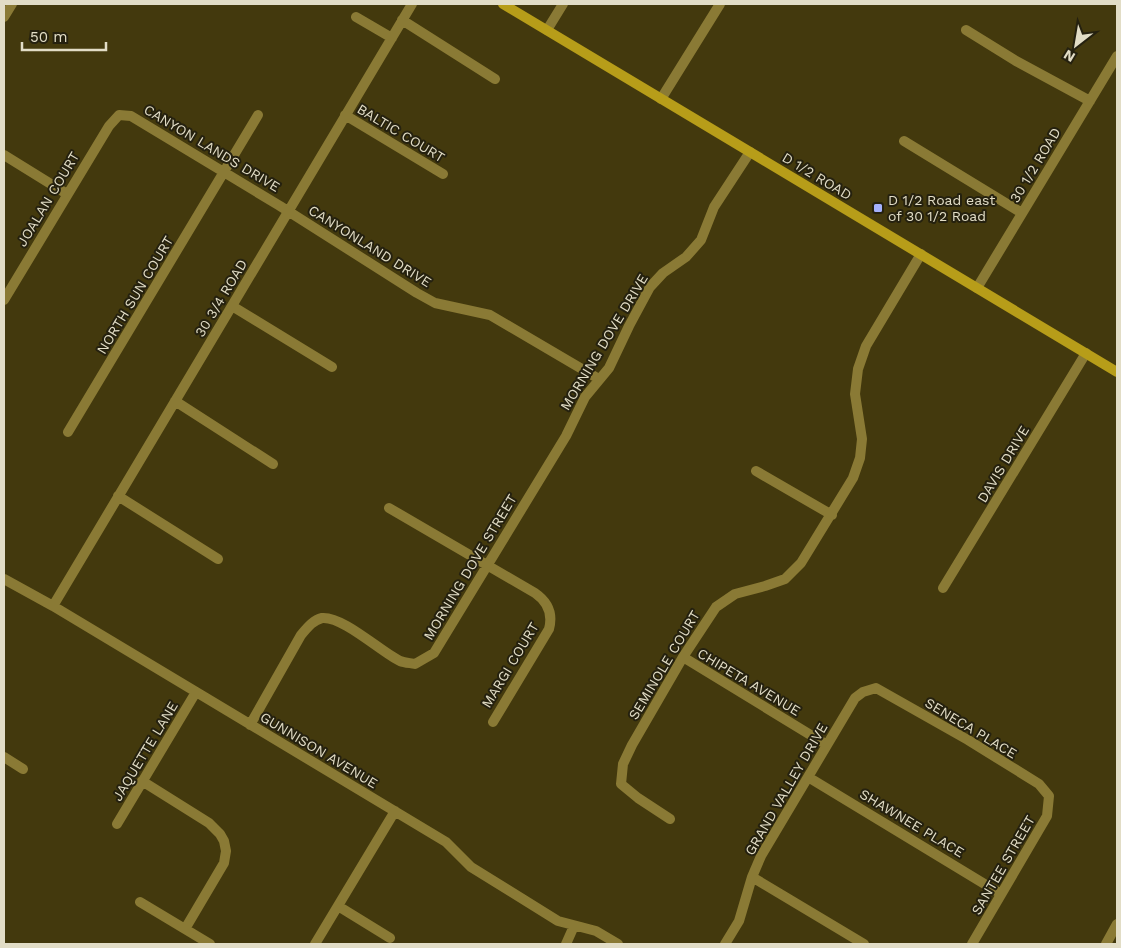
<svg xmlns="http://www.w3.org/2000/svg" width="1121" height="948" font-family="'Work Sans',sans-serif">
<rect width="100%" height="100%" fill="#43390d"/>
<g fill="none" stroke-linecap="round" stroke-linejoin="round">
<path stroke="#8a7a35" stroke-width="10" d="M 4,17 L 12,4
M 356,17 L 392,38
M 402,20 L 495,79
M 547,30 L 563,4
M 966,30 L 1016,61 L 1090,101
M 661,99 L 720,4
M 345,115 L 443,174
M 904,141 L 1022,213
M 4,155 L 67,194
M 977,288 L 1117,56
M 4,300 L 109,126 L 119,115 L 131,116 L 280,206 L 417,293 L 435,303 L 490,315 L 599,379
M 232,306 L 332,367
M 175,401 L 273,464
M 68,432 L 258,115
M 756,471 L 832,515
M 118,496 L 218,559
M 389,508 L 535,593 C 548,602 553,614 549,629 L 493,722
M 4,579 L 53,606 L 446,842 L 471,867 L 558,921 L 596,931 L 618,944
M 943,588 L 1086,353
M 53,606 L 412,4
M 683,657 L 827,745
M 250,725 L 301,635 C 307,628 313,620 322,618 C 343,616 381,652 400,661 C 405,663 411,663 415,664 L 434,653 L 566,436 L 585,397 L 609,368 L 629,326 L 650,287 L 663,273 L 686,257 L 701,240 L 714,207 L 750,152
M 4,757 L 23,769
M 808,777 L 1001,894
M 142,781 L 209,823 L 220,834 L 224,841 L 226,851 L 224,863 L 185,929
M 670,819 L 638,798 L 621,784 L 623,764 L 632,745 L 683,657 L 716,607 L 735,594 L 765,586 L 785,579 L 801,563 L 853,478 L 860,458 L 862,439 L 855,394 L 858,369 L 866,346 L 921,254
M 117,824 L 196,692
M 752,877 L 864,944
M 140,902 L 210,944
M 338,906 L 390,938
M 315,944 L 395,811
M 566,944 L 574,926
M 725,944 L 739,921 L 752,877 L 761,856 L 855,698 L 863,692 L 876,688 L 968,740 L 1039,784 L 1049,796 L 1047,816 L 972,944
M 1106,944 L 1117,924"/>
<path stroke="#b79d19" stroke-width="10" d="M 503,4 L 1117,372"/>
</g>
<rect fill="#a5b1fc" stroke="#25210f" stroke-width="2" x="873" y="203" width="10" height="10" rx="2.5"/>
<g text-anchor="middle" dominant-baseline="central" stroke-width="4" stroke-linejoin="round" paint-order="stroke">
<g font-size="14" fill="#e2ddc6" stroke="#25210f">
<text transform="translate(401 133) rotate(31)">BALTIC COURT</text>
<text transform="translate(212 148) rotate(31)">CANYON LANDS DRIVE</text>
<text transform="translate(1035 165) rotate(-59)">30 1/2 ROAD</text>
<text transform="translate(817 176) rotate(31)">D 1/2 ROAD</text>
<text transform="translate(48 199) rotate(-59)">JOALAN COURT</text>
<text transform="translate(370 246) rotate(32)">CANYONLAND DRIVE</text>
<text transform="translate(135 295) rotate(-59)">NORTH SUN COURT</text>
<text transform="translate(221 298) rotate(-59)">30 3/4 ROAD</text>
<text transform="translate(604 342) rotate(-59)">MORNING DOVE DRIVE</text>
<text transform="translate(1003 464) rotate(-59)">DAVIS DRIVE</text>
<text transform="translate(470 567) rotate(-59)">MORNING DOVE STREET</text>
<text transform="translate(510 665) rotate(-59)">MARGI COURT</text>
<text transform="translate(664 665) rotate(-59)">SEMINOLE COURT</text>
<text transform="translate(749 682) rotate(31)">CHIPETA AVENUE</text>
<text transform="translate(971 728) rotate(31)">SENECA PLACE</text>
<text transform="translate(319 750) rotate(31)">GUNNISON AVENUE</text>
<text transform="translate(145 751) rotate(-59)">JAQUETTE LANE</text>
<text transform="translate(786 789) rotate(-60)">GRAND VALLEY DRIVE</text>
<text transform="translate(912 823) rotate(31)">SHAWNEE PLACE</text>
<text transform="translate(1003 865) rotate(-60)">SANTEE STREET</text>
</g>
<g font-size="14" fill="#e2ddc6" stroke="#25210f" text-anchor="start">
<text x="888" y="200">D 1/2 Road east<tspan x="888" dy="16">of 30 1/2 Road</tspan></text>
</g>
</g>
<rect width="1121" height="948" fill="none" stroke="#e2ddc6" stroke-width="10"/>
<g transform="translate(1076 45) rotate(211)" stroke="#25210f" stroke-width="4" paint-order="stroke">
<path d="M0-4L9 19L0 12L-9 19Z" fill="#e2ddc6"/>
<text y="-8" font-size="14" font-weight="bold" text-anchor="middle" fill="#e2ddc6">N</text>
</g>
<path d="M22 42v8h84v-8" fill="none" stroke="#e2ddc6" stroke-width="2.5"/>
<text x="30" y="42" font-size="15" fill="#e2ddc6" stroke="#25210f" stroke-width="4" paint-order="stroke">50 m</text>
</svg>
